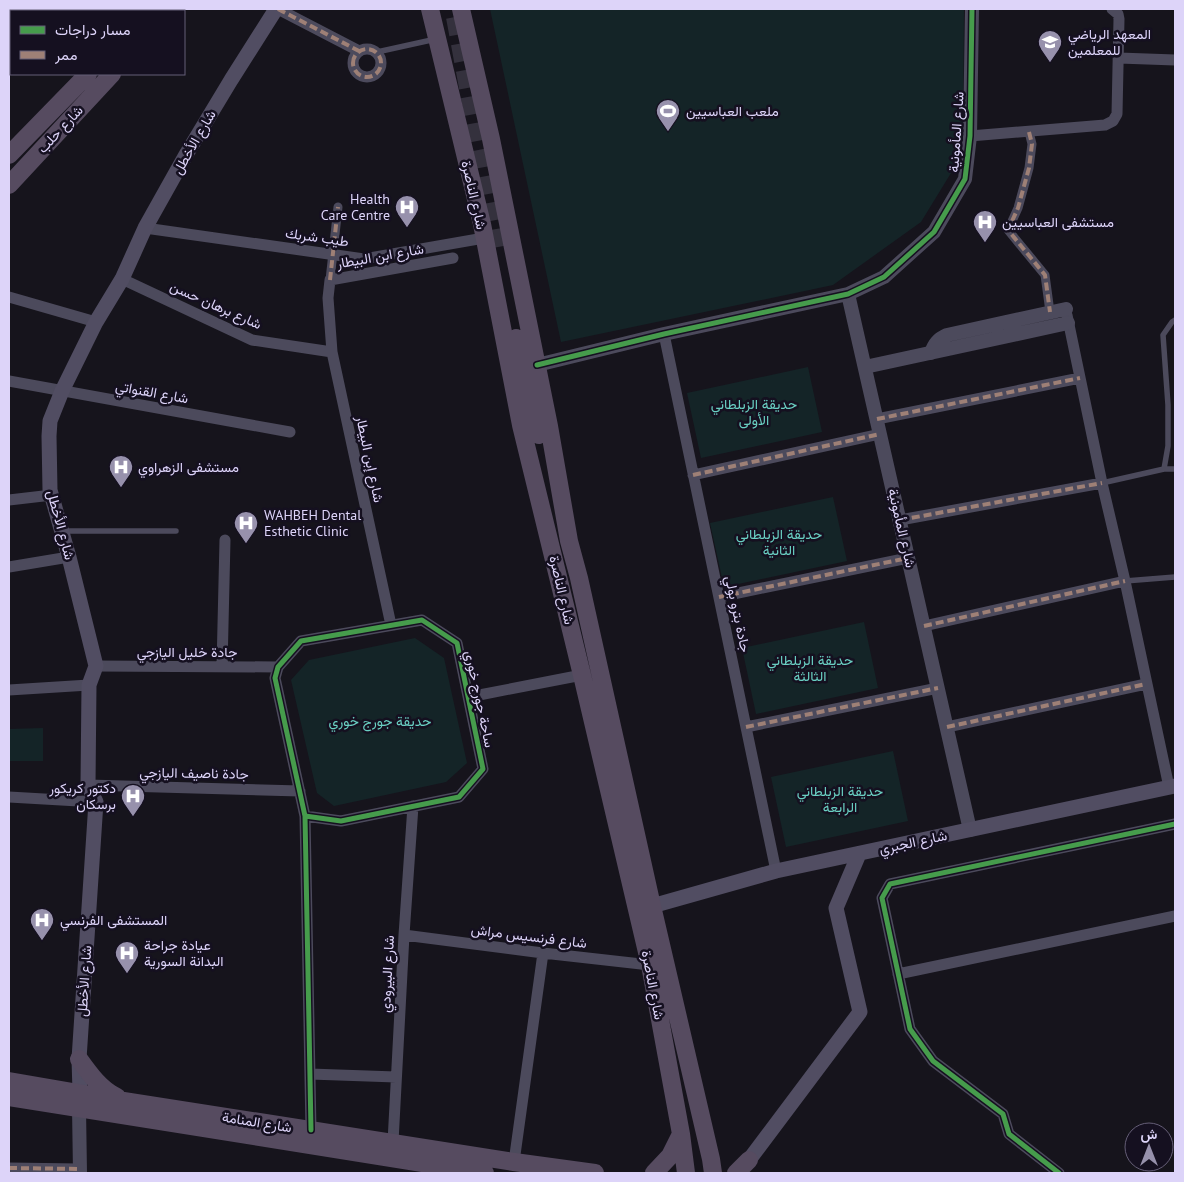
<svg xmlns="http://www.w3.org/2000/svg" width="1184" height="1182" font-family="'PT Sans',Vazirmatn,sans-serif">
<rect width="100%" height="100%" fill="#16141c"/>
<path fill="#142427" d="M 490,9 L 964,9 L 963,126 L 951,173 L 921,222 L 833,285 L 561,342 Z
M 808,367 L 822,432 L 701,458 L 687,393 Z
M 833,497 L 847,561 L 724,587 L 710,523 Z
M 864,622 L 878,688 L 756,714 L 742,648 Z
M 415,638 L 444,658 L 467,763 L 446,782 L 334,806 L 317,793 L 291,680 L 309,660 Z
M 43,728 L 43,761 L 9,761 L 9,729 Z
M 893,751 L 908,821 L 786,847 L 771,777 Z"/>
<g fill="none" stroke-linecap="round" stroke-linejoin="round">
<path stroke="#34313d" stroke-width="18" stroke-dasharray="18 9" stroke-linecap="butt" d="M 455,17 L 498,250"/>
<path stroke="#4c4a5c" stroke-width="5.5" d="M 377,52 L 436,39
M 1164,469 L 1175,469
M 1102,483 L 1164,469 L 1168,446 L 1168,405 L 1163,335 L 1172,322 L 1175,320
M 64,531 L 176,531
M 1125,581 L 1175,577"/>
<path stroke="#4c4a5c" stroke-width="9" d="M 1029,132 L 1032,144 L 1029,168 L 1018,208 L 1008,230 L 1045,275 L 1050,312
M 330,280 L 338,207"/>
<path stroke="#4c4a5c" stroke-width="11" d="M 278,9 L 359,51
M353 63a14 14 0 1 1 28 0a14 14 0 1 1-28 0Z
M 1119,58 L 1175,60
M 970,136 L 1105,125 L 1113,121 L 1117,114 L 1119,19 L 1118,14 L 1112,9
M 145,228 L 364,259 L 484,238
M 122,279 L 252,340 L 332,352
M 9,297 L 96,322
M 1067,315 L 1102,483 L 1125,581 L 1169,787
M 664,334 L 776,871
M 9,381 L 290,432
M 877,419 L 1080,378
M 693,475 L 880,434
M 9,500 L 52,495
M 900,520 L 1102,483
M 9,567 L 69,557
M 719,597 L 908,558
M 391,625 L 332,352 L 328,298 L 330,280 L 453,258
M 924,626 L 1125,581
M 96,666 L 278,667
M 222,667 L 225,540
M 9,690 L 89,685
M 469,697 L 582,675
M 746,727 L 938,688
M 947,727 L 1146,684
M 88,785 L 300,791
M 9,797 L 96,802
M 305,816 L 341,821 L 459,797 L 483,769 L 457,643 L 422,620 L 301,641 L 278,667 L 275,678 L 305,816 L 311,1130
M 404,935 L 543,953 L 650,965
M 898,974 L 1175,916
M 310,1074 L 396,1077
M 393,1142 L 404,935 L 413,806
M 514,1162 L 543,953
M 9,1168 L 80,1169
M 1059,1173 L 1009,1134 L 1003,1114 L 933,1061 L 910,1029 L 882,898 L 890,884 L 1175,824"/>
<path stroke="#4c4a5c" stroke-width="14" d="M 848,294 L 970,830
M 931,353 C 934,344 938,339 947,335 L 1066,309
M 537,365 L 664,334 L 848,294 L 884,277 L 934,232 L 965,179 L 970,136 L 972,9
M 865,367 L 1068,323
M 79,1108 L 80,1173"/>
<path stroke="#514d62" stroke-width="15" d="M 652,906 L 776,871 L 1175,786
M 80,1092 L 79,1059 L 96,802 L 88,785 L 89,685 L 96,666 L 69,557 L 50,490 L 49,436 L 50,421 L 62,391 L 96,322 L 122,279 L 145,228 L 187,153 L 231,80 L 276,9
M 749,1160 L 860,1012 L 836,908 L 859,854"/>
<path stroke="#564b60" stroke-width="18" d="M 430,9 L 482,224 L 521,425 L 582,675 L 650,965 L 681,1134 L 686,1173
M 461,9 L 491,139 L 549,426 L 569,541 L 579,578 L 652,906 L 711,1159 L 713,1173
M 149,11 L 151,9
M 169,11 L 172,9
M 9,155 L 88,74
M 9,185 L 112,74
M 516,338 L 539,435
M 79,1059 C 89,1073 101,1090 117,1097
M 9,1081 L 125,1101 L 514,1162 L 595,1173
M 9,1097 L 485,1173
M 654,1173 L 670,1156 L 681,1134
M 736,1173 L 749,1160"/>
<path stroke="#9e8076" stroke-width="4" stroke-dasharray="8 4" stroke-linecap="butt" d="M 278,9 L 359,51
M353 63a14 14 0 1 1 28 0a14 14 0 1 1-28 0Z
M 1029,132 L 1032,144 L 1029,168 L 1018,208 L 1008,230 L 1045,275 L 1050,312
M 330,280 L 338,207
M 877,419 L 1080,378
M 693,475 L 880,434
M 900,520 L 1102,483
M 719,597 L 908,558
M 924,626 L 1125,581
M 746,727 L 938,688
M 947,727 L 1146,684
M 9,1168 L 80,1169"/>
<g stroke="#151020" stroke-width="8">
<path id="cycleway" d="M 537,365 L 664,334 L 848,294 L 884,277 L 934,232 L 965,179 L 970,136 L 972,9
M 305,816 L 341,821 L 459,797 L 483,769 L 457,643 L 422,620 L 301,641 L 278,667 L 275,678 L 305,816 L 311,1130
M 1059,1173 L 1009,1134 L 1003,1114 L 933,1061 L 910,1029 L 882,898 L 890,884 L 1175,824"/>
</g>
<use href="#cycleway" stroke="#469c4c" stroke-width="5"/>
</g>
<defs>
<g id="university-pin" transform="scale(1.25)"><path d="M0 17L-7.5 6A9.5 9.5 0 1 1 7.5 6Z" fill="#9791ac" stroke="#151020"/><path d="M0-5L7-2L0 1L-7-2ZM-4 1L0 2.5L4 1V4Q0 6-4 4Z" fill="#fff"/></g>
<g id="stadium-pin" transform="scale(1.25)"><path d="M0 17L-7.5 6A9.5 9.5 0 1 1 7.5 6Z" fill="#9791ac" stroke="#151020"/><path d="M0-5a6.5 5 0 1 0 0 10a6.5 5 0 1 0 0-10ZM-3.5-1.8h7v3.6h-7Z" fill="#fff"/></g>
<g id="hospital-pin" transform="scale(1.25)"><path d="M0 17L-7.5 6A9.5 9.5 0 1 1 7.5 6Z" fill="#9791ac" stroke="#151020"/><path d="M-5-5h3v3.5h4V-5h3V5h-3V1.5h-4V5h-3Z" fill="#fff"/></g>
</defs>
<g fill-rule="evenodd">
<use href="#university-pin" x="1050" y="42"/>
<use href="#stadium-pin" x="668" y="111"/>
<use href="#hospital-pin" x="407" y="207"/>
<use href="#hospital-pin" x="985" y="222"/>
<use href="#hospital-pin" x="121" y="467"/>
<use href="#hospital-pin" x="246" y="523"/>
<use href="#hospital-pin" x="133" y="796"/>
<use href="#hospital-pin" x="42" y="920"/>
<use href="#hospital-pin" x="127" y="953"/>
</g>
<g text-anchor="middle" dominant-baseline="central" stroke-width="5" stroke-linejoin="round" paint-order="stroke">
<g font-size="14" fill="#ddd4f9" stroke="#151020" text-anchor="start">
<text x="1068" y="34">المعهد الرياضي<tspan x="1068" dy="16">للمعلمين</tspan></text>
<text x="686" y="111">ملعب العباسيين</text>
<text x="390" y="199" text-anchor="end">Health<tspan x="390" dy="16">Care Centre</tspan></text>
<text x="1002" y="222">مستشفى العباسيين</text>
<text x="138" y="467">مستشفى الزهراوي</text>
<text x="264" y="515">WAHBEH Dental<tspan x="264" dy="16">Esthetic Clinic</tspan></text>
<text x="116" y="788" text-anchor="end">دكتور كريكور<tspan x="116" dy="16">برسكان</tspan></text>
<text x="60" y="920">المستشفى الفرنسي</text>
<text x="144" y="945">عيادة جراحة<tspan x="144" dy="16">البدانة السورية</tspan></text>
</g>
<g font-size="14" fill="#ddd4f9" stroke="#151020">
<text transform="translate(60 129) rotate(-47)">شارع حلب</text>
<text transform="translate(956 132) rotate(-86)">شارع المأمونية</text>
<text transform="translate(194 142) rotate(-60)">شارع الأخطل</text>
<text transform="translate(474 195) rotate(77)">شارع الناصرة</text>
<text transform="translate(317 237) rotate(8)">طيب شربك</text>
<text transform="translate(380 256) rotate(-10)">شارع ابن البيطار</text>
<text transform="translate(216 305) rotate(24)">شارع برهان حسن</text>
<text transform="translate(152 392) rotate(10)">شارع القنواتي</text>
<text transform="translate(370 459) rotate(78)">شارع إبن البيطار</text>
<text transform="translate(61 525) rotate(75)">شارع الأخطل</text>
<text transform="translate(902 528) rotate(77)">شارع المأمونية</text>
<text transform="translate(562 590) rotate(77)">شارع الناصرة</text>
<text transform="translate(738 614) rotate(78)">جادة بترو بولي</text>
<text x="187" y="652">جادة خليل اليازجي</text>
<text transform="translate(480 699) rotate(78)">ساحة جورج خوري</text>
<text transform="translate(194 773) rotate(1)">جادة ناصيف اليازجي</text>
<text transform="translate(913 842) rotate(-12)">شارع الجبري</text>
<text transform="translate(529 936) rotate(7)">شارع فرنسيس مراش</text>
<text transform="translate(387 974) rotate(-87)">شارع البيرودي</text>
<text transform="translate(84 981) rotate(-86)">شارع الأخطل</text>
<text transform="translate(653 985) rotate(79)">شارع الناصرة</text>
<text transform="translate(257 1122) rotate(9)">شارع المنامة</text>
</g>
<g font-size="14" fill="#6ad0c3" stroke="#151020">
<text x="754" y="404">حديقة الزبلطاني<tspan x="754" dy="16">الأولى</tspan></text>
<text x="779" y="534">حديقة الزبلطاني<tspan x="779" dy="16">الثانية</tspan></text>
<text x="810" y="660">حديقة الزبلطاني<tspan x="810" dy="16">الثالثة</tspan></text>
<text x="380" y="721">حديقة جورج خوري</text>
<text x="840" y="791">حديقة الزبلطاني<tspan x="840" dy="16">الرابعة</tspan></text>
</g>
</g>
<rect width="1184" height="1182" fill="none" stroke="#ddd4f9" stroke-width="20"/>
<rect x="10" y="10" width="175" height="65" fill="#151020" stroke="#655e77"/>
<rect x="20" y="26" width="25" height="8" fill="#469c4c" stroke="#655e77"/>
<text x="55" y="35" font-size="15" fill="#ddd4f9">مسار دراجات</text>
<rect x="20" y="51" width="25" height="8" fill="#9e8076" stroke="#655e77"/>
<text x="55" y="60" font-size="15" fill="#ddd4f9">ممر</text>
<g transform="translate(1149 1147)"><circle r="24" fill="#151020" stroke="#655e77"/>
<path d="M0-4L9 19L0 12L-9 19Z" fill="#9791ac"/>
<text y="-8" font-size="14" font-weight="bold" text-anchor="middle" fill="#ddd4f9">ش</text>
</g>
</svg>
